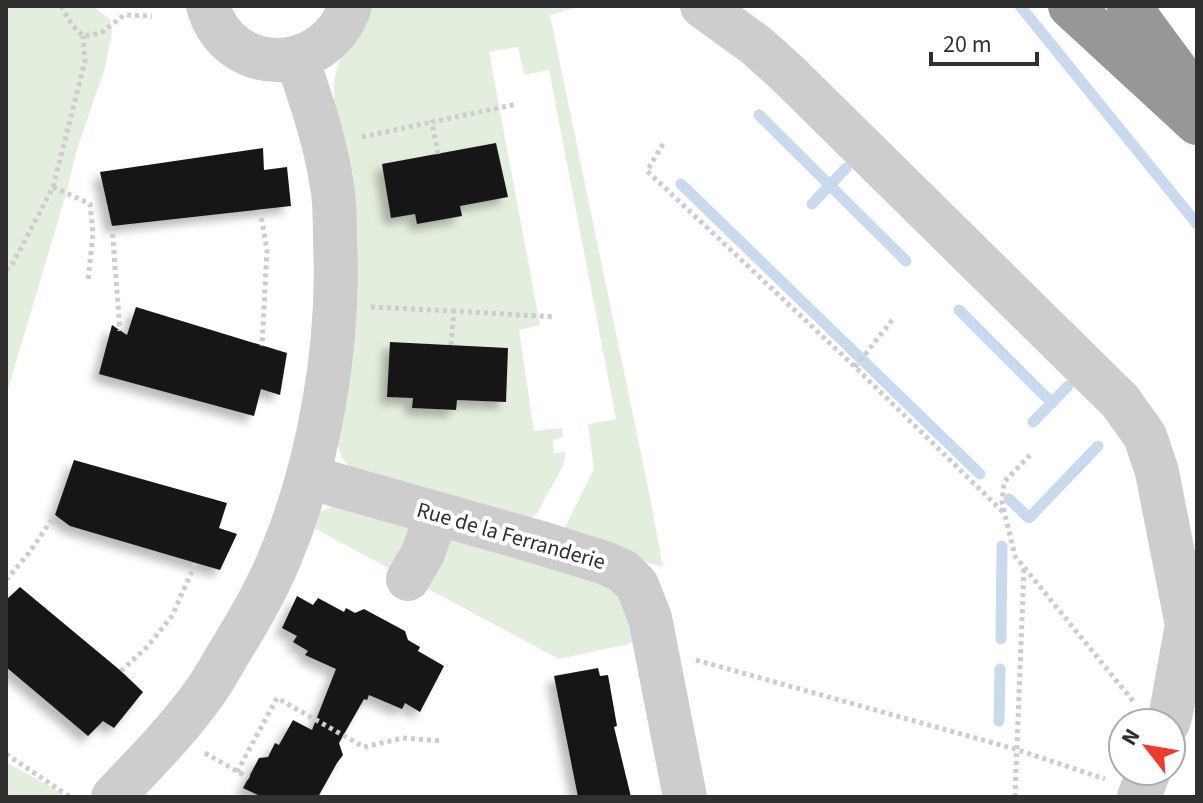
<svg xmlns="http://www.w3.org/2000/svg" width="1203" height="803" font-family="'Source Sans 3',sans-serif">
<defs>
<filter id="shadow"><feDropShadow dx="-7" dy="7" stdDeviation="4" flood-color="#0004"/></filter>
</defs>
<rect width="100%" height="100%" fill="#fff"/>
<path fill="#e4eede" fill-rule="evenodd" d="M 6,6 L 92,6 L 110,19 L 112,33 L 105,68 L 77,149 L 66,194 L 6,396 Z
M 374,6 L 582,6 L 550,15 L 650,497 L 663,567 L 559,539 L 594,469 L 588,424 L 616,419 L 549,70 L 524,75 L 518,47 L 489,52 L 540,325 L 519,330 L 534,431 L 562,428 L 563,437 L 553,440 L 554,453 L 565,452 L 565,459 L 563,466 L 537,513 L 529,520 L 353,471 L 342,458 L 336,441 L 334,84 C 337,52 358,33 374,6 ZM 496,144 L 507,197 L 460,206 L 461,216 L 418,224 L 415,214 L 382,164 ZM 390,342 L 508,348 L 505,402 L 457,400 L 455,410 L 413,408 L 413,398 Z
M 336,504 L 614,582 L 640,638 L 628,644 L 559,659 L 306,524 L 320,512 Z
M 6,762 L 64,794 L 59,797 L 6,797 Z"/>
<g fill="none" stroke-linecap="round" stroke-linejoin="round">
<path stroke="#c9daee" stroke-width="11" d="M 1020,6 L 1197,224
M 759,115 L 906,261
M 681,184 L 980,474
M 812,204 L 846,168
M 959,310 L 1052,403
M 1033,422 L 1068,386
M 1009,499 L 1029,518 L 1098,446
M 1001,639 L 1002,546
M 999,721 L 1000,669"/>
</g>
<path fill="#171717" filter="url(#shadow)" d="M 496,143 L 508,197 L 460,206 L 462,216 L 417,224 L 415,214 L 391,218 L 382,164 Z
M 263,148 L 264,170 L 287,167 L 291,206 L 112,226 L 100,172 Z
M 136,307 L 287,353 L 280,395 L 261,389 L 254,416 L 99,374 L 112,325 L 127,335 Z
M 390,342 L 508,348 L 506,402 L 457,400 L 456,410 L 412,408 L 413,398 L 387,397 Z
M 74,460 L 227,503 L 219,528 L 237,534 L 220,570 L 70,526 L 55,515 Z
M 20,587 L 121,671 L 143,692 L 114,728 L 103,721 L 88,736 L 6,667 L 6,600 Z
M 297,596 L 313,605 L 318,598 L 344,612 L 346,608 L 355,613 L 364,609 L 405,631 L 408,640 L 420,647 L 418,651 L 444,666 L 420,712 L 405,703 L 402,709 L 369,695 L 367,700 L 364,699 L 339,743 L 343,755 L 337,763 L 318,797 L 262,797 L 243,788 L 259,758 L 268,757 L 275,743 L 279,745 L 293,720 L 312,730 L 336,669 L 305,655 L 308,651 L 293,642 L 297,636 L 282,628 Z
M 598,668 L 600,676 L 608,675 L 617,726 L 614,727 L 631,797 L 578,797 L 554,676 Z"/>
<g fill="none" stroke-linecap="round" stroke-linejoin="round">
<path stroke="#cdcdcd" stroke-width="5" stroke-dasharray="4 4" stroke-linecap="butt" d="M 61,6 L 72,25 L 83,36 L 101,33 L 124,15 L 152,16
M 362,137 L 432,122
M 663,144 L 647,171 L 855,367 L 1003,512
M 438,154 L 432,122 L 517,104
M 53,187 L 90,204 L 93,234 L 88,280
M 260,210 L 267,250 L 262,346
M 112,226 L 120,331
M 6,270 L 12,265 L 53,187 L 85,61 L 83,36
M 371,307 L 454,311
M 451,345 L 454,311 L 555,317
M 855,367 L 893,319
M 1030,455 L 1004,482 L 1002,503 L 1015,556 L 1133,701
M 6,580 L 29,553 L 55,515
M 696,660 L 1015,749 L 1105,779
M 121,671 L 148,646 L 172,616 L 196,562
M 205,753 L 249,778
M 6,754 L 70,797
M 237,772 L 277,698 L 364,747 L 403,738 L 442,741
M 1015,797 L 1024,568"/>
<path stroke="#cdcdcd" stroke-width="44" d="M 208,6 C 229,79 326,77 350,6
M 702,6 L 757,46 L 788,74 L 1120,401 L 1145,436 L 1157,472 L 1187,625 L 1171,713 L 1168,723
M 308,477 L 541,543 L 605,563 L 623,571 L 637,585 L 650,618 L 685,797
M 408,579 L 423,553 L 437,514
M 113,797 C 145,763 178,730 205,692 C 213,681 220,668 227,656 C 247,624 267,590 281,555 C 320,461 340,342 335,241 C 335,225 335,209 333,193 C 327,146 312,103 297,59
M 1139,797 L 1149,771"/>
<path stroke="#979797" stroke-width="44" d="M 1070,6 L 1197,123
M 1129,6 L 1194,94"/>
</g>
<g text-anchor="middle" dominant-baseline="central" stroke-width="8" stroke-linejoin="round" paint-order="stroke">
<g font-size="22" fill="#303030" stroke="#fff">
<text transform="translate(511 536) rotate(16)">Rue de la Ferranderie</text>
</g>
</g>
<rect width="1203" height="803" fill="none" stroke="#303030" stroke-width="16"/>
<g transform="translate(1147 747) rotate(301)"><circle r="38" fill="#ffffff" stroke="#acacac" stroke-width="2"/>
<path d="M0-6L14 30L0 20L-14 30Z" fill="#ee3c2c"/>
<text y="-12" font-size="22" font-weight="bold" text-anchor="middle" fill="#303030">N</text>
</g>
<path d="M931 52v12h106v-12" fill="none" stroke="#303030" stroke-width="4"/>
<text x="943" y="52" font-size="24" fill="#303030" stroke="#ffffff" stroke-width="6" paint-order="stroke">20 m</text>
</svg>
